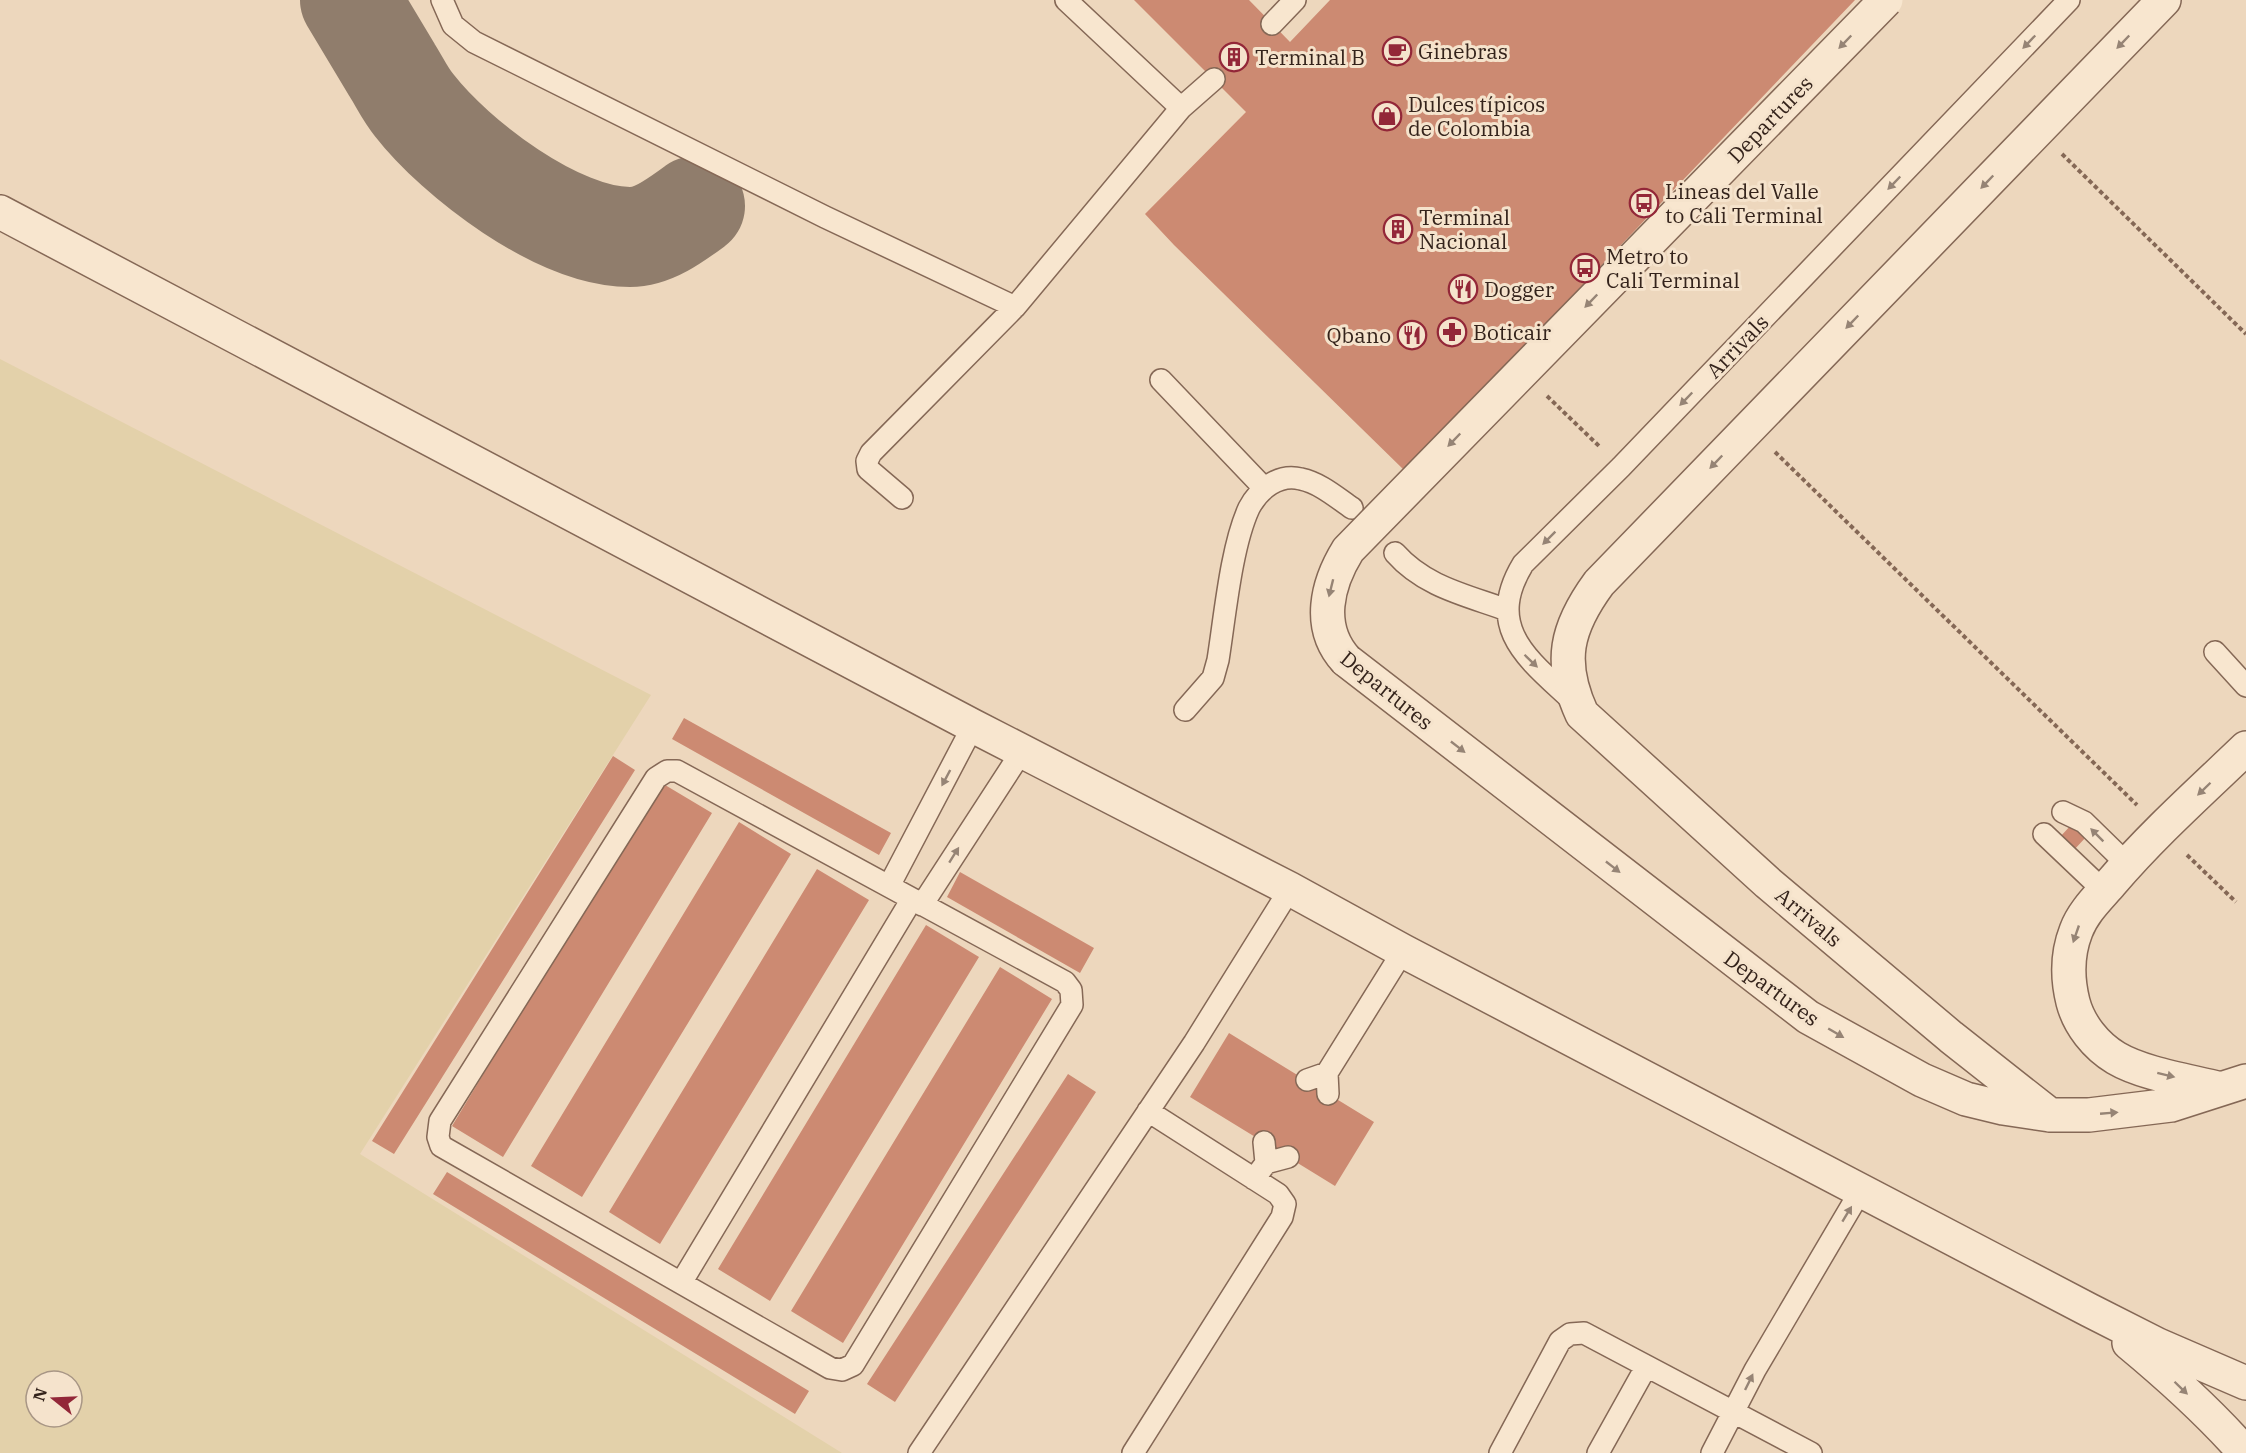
<svg xmlns="http://www.w3.org/2000/svg" width="2246" height="1453" font-family="'IBM Plex Serif',serif">
<rect width="100%" height="100%" fill="#edd7bd"/>
<path fill="#e3d1aa" fill-rule="evenodd" d="M 0,359 L 651,695 L 360,1154 L 842,1453 L 0,1453 ZM 36,1381 L 72,1381 L 72,1417 L 36,1417 Z"/>
<g fill="none" stroke-linecap="round" stroke-linejoin="round">
<path stroke="#907d6c" stroke-width="100" d="M 350,0 C 364,23 378,47 392,70 C 399,81 405,94 414,105 C 456,159 558,237 630,237 C 653,237 676,220 695,206"/>
</g>
<path fill="#cc8a72" d="M 1134,0 L 1249,0 L 1290,42 L 1330,0 L 1855,0 L 1405,471 L 1174,245 L 1145,214 L 1246,112 Z
M 684,718 L 891,833 L 879,855 L 672,739 Z
M 613,756 L 635,770 L 394,1154 L 372,1141 Z
M 660,782 L 712,813 L 503,1157 L 452,1126 Z
M 739,822 L 791,854 L 582,1197 L 531,1166 Z
M 2073,823 L 2087,836 L 2073,851 L 2059,838 Z
M 817,869 L 869,900 L 660,1244 L 609,1212 Z
M 960,872 L 1094,948 L 1080,973 L 947,897 Z
M 926,925 L 979,957 L 770,1301 L 718,1269 Z
M 1000,967 L 1052,999 L 843,1343 L 791,1311 Z
M 1229,1033 L 1374,1122 L 1335,1186 L 1190,1097 Z
M 1068,1074 L 1096,1092 L 895,1402 L 867,1384 Z
M 447,1172 L 809,1391 L 795,1414 L 433,1194 Z"/>
<g fill="none" stroke-linecap="round" stroke-linejoin="round">
<g stroke="#856856" stroke-width="24">
<path id="lane" d="M 442,0 L 453,25 L 474,42 L 825,217 L 1015,307
M 1066,0 L 1181,108
M 1272,24 L 1295,0
M 1161,380 L 1264,488
M 902,498 L 868,469 L 867,461 L 871,453 L 1015,307 L 1181,108 L 1214,79
M 1395,553 C 1425,587 1466,595 1507,610
M 2215,652 L 2246,686
M 1575,703 C 1531,661 1483,630 1523,564 L 1621,467 L 2069,0
M 1185,710 L 1213,678 L 1218,660 C 1225,616 1231,547 1249,508 C 1259,489 1279,473 1301,479 C 1320,483 1336,497 1352,508
M 667,771 L 677,771 L 1065,982 L 1071,990 L 1072,1005 L 853,1365 L 842,1370 L 830,1368 L 441,1146 L 438,1137 L 440,1121 L 656,778 Z
M 2063,812 L 2084,822 L 2127,864
M 2044,834 L 2104,891
M 889,886 L 973,726
M 922,905 L 1022,751
M 1307,1080 L 1327,1073
M 1328,1094 L 1327,1073 L 1403,951
M 1264,1142 L 1266,1163
M 1254,1179 L 1266,1163 L 1288,1157
M 681,1283 L 912,899
M 919,1453 L 1194,1043 L 1290,889
M 1133,1453 L 1282,1217 L 1285,1204 L 1278,1194 L 1148,1111
M 1500,1453 L 1560,1341 L 1570,1334 L 1584,1333 L 1811,1453
M 1598,1453 L 1646,1367
M 1712,1453 L 1755,1370 L 1861,1190"/>
</g>
<g stroke="#856856" stroke-width="36">
<path id="street" d="M 0,212 L 973,726 L 1290,889 L 1403,951 L 2089,1310 L 2158,1345 L 2246,1383
M 1346,660 L 1808,1017 L 1922,1080 L 1966,1099 L 2003,1108 L 2050,1115 L 2089,1115 L 2171,1105 L 2246,1081
M 2221,1089 C 2190,1081 2143,1074 2116,1058 C 2096,1046 2079,1025 2073,1002 C 2067,978 2067,954 2076,931 C 2083,912 2098,898 2111,883 C 2152,835 2200,792 2246,748
M 2050,1115 L 1951,1037 L 1768,883 L 1582,714 C 1558,662 1566,628 1599,583 L 2164,0
M 2129,1343 C 2170,1377 2210,1413 2245,1453"/>
</g>
<path stroke="#856856" stroke-width="4" stroke-dasharray="4.5 3" stroke-linecap="butt" d="M 2062,154 L 2246,334
M 1547,396 L 1600,447
M 1775,452 L 2137,805
M 2187,855 L 2236,902"/>
<use href="#lane" stroke="#f8e6cf" stroke-width="21"/>
<use href="#street" stroke="#f8e6cf" stroke-width="33"/>
<g stroke="#856856" stroke-width="36" stroke-linecap="butt">
<path id="street-bridge" d="M 1346,660 C 1316,627 1327,584 1348,550 L 1886,0"/>
</g>
<use href="#street-bridge" stroke="#f8e6cf" stroke-width="33"/>
</g>
<defs><path id="oneway-solid" d="M-6-.8H1V-3.2L6.5 0L1 3.2V.8H-6Z" transform="scale(1.5)"/></defs>
<g fill="#968475">
<use href="#oneway-solid" transform="translate(1845 42) rotate(134)"/>
<use href="#oneway-solid" transform="translate(2029 42) rotate(134)"/>
<use href="#oneway-solid" transform="translate(2123 42) rotate(134)"/>
<use href="#oneway-solid" transform="translate(1987 182) rotate(134)"/>
<use href="#oneway-solid" transform="translate(1894 183) rotate(134)"/>
<use href="#oneway-solid" transform="translate(1591 301) rotate(134)"/>
<use href="#oneway-solid" transform="translate(1852 322) rotate(134)"/>
<use href="#oneway-solid" transform="translate(1686 399) rotate(134)"/>
<use href="#oneway-solid" transform="translate(1454 440) rotate(134)"/>
<use href="#oneway-solid" transform="translate(1716 462) rotate(134)"/>
<use href="#oneway-solid" transform="translate(1549 538) rotate(135)"/>
<use href="#oneway-solid" transform="translate(1331 588) rotate(104)"/>
<use href="#oneway-solid" transform="translate(1531 661) rotate(44)"/>
<use href="#oneway-solid" transform="translate(1458 747) rotate(38)"/>
<use href="#oneway-solid" transform="translate(946 778) rotate(118)"/>
<use href="#oneway-solid" transform="translate(2204 789) rotate(136)"/>
<use href="#oneway-solid" transform="translate(2097 835) rotate(-135)"/>
<use href="#oneway-solid" transform="translate(954 855) rotate(-58)"/>
<use href="#oneway-solid" transform="translate(1613 867) rotate(38)"/>
<use href="#oneway-solid" transform="translate(2076 934) rotate(109)"/>
<use href="#oneway-solid" transform="translate(1836 1033) rotate(30)"/>
<use href="#oneway-solid" transform="translate(2166 1075) rotate(14)"/>
<use href="#oneway-solid" transform="translate(2109 1113) rotate(-5)"/>
<use href="#oneway-solid" transform="translate(1847 1214) rotate(-59)"/>
<use href="#oneway-solid" transform="translate(1749 1382) rotate(-64)"/>
<use href="#oneway-solid" transform="translate(2181 1388) rotate(44)"/>
</g>
<defs>
<g id="cafe-ring" transform="scale(1.5)"><circle r="9.5" fill="#f5e3cc" stroke="#932738" stroke-width="1.5"/><path d="M-5.5-4.5H6V0H3Q3 3.5 0 3.5H-2.5Q-5.5 3.5-5.5 0ZM3-3.2v2h1.7v-2ZM-6 4.5H4V6H-6Z" fill="#932738"/></g>
<g id="building-ring" transform="scale(1.5)"><circle r="9.5" fill="#f5e3cc" stroke="#932738" stroke-width="1.5"/><path d="M-4-6H4V6H1V3H-1V6H-4ZM-2.5-4.3h1.7v1.8h-1.7ZM.8-4.3h1.7v1.8H.8ZM-2.5-1h1.7V.8h-1.7ZM.8-1h1.7V.8H.8Z" fill="#932738"/></g>
<g id="shop-ring" transform="scale(1.5)"><circle r="9.5" fill="#f5e3cc" stroke="#932738" stroke-width="1.5"/><path d="M-5-2.5h2.3a2.7 3.5 0 0 1 5.4 0H5L5.5 6h-11ZM-1.5-2.5h3a1.5 2.3 0 0 0-3 0Z" fill="#932738"/></g>
<g id="bus-ring" transform="scale(1.5)"><circle r="9.5" fill="#f5e3cc" stroke="#932738" stroke-width="1.5"/><path d="M-5-6H5V4H4V6H2V4H-2V6H-4V4H-5ZM-3.5-4V0h7V-4ZM-3.5 1.2v1.5H-2V1.2ZM2 1.2v1.5H3.5V1.2Z" fill="#932738"/></g>
<g id="restaurant-ring" transform="scale(1.5)"><circle r="9.5" fill="#f5e3cc" stroke="#932738" stroke-width="1.5"/><path d="M-5-6h1v4h1v-4h1v4h1v-4h1v5L-1.5 .5V6h-2V.5L-5-1ZM5-6V6H3V1.5H1.5Q1.5-4 5-6Z" fill="#932738"/></g>
<g id="pharmacy-ring" transform="scale(1.5)"><circle r="9.5" fill="#f5e3cc" stroke="#932738" stroke-width="1.5"/><path d="M-2-6h4v4h4v4h-4v4h-4v-4h-4v-4h4Z" fill="#932738"/></g>
</defs>
<g fill-rule="evenodd">
<use href="#cafe-ring" x="1397" y="51"/>
<use href="#building-ring" x="1234" y="57"/>
<use href="#shop-ring" x="1387" y="116"/>
<use href="#bus-ring" x="1644" y="203"/>
<use href="#building-ring" x="1398" y="229"/>
<use href="#bus-ring" x="1585" y="268"/>
<use href="#restaurant-ring" x="1463" y="289"/>
<use href="#pharmacy-ring" x="1452" y="332"/>
<use href="#restaurant-ring" x="1412" y="335"/>
</g>
<g text-anchor="middle" dominant-baseline="central" stroke-width="6" stroke-linejoin="round" paint-order="stroke">
<g font-size="21" fill="#34231b" stroke="#f5e3cc" text-anchor="start">
<text x="1418" y="51">Ginebras</text>
<text x="1255" y="57">Terminal B</text>
<text x="1408" y="104">Dulces típicos<tspan x="1408" dy="24">de Colombia</tspan></text>
<text x="1665" y="191">Lineas del Valle<tspan x="1665" dy="24">to Cali Terminal</tspan></text>
<text x="1419" y="217">Terminal<tspan x="1419" dy="24">Nacional</tspan></text>
<text x="1606" y="256">Metro to<tspan x="1606" dy="24">Cali Terminal</tspan></text>
<text x="1484" y="289">Dogger</text>
<text x="1473" y="332">Boticair</text>
<text x="1391" y="335" text-anchor="end">Qbano</text>
</g>
<g font-size="21" fill="#34231b" stroke="#f5e3cc">
<text transform="translate(1770 119) rotate(-46)">Departures</text>
<text transform="translate(1737 346) rotate(-46)">Arrivals</text>
<text transform="translate(1387 690) rotate(39)">Departures</text>
<text transform="translate(1809 917) rotate(40)">Arrivals</text>
<text transform="translate(1772 988) rotate(36)">Departures</text>
</g>
</g>
<g transform="translate(54 1399) rotate(288)"><circle r="28" fill="#f5e3cc" stroke="#a89685" stroke-width="1.5"/>
<path d="M0-4.5L10 22L0 15L-10 22Z" fill="#932738"/>
<text y="-9" font-size="16" font-weight="bold" text-anchor="middle" fill="#34231b">N</text>
</g>
</svg>
